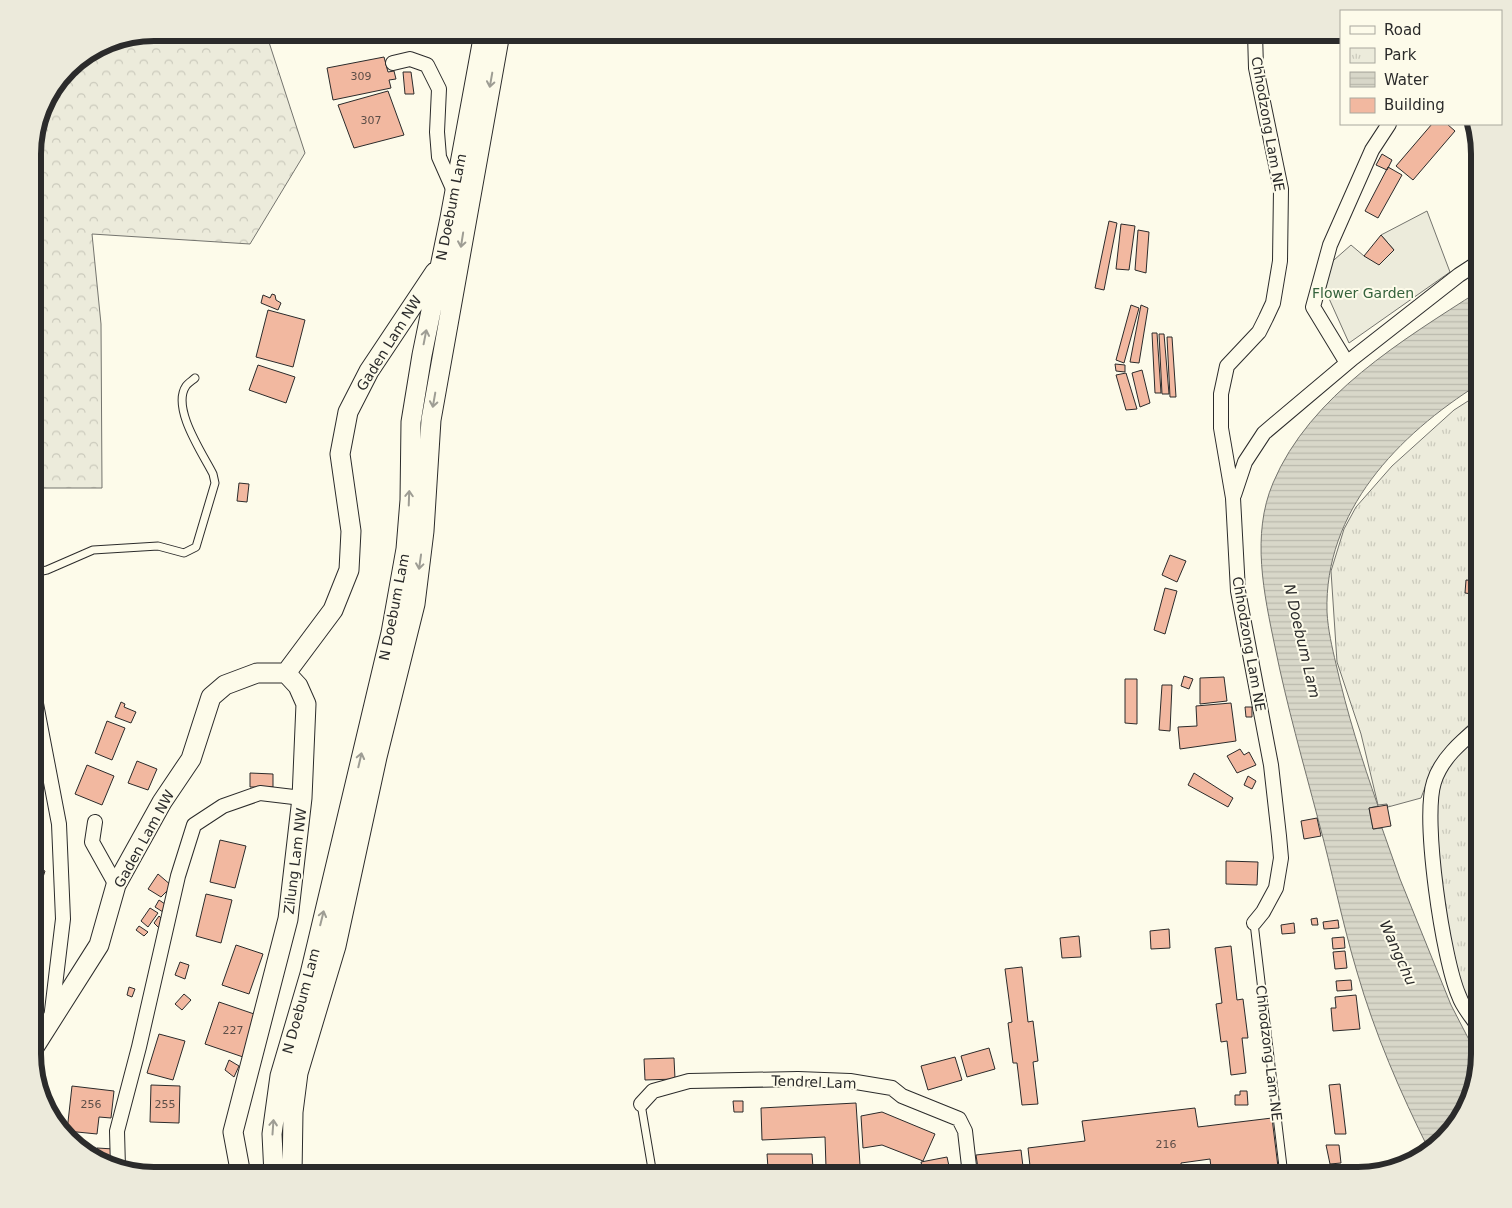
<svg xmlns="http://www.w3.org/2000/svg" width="1512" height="1208" font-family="'DejaVu Sans',sans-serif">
<defs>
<pattern id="forest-crowns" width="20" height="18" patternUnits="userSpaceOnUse" patternTransform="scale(1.25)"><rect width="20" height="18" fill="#ecebdb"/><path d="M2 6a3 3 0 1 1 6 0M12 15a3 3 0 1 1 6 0" fill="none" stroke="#cbcabc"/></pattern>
<pattern id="park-tufts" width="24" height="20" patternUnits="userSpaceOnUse" patternTransform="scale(1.25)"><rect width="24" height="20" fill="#ecebdb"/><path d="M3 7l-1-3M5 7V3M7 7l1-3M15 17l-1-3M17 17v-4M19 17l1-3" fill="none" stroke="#cbcabc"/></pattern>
<pattern id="water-rules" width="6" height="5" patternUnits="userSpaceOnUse" patternTransform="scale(1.25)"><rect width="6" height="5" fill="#d8d7c9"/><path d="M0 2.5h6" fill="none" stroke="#bab9ad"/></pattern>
</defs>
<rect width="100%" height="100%" fill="#fdfbea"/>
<path fill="url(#forest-crowns)" stroke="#74746e" d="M 154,33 L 266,33 L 305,153 L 250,244 L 92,234 L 101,324 L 102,488 L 33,488 L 33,146 L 45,100 L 74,63 L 108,42 Z"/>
<path fill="url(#park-tufts)" stroke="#74746e" d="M 1479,394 L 1479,717 C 1452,736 1432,767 1421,798 L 1388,807 L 1387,804 L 1378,805 L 1361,734 L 1337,662 L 1331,571 L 1344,529 L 1356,507 L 1392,466 L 1454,410 Z
M 1479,732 L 1479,1020 L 1463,995 L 1453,967 L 1439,867 L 1436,804 L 1442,776 L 1461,749 Z"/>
<path fill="#ecebdb" stroke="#74746e" d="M 1427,211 L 1450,272 L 1349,343 L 1318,274 L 1351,245 L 1364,256 L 1394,250 L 1381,235 Z"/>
<path fill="url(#water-rules)" stroke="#74746e" d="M 1479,291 L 1479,384 C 1398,435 1324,511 1327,612 C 1328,630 1332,647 1336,664 C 1347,713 1362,760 1378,806 L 1369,808 L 1373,829 L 1382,828 L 1400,879 L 1451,1005 L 1479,1059 L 1470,1100 L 1450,1134 L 1429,1150 C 1400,1092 1375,1034 1357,972 C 1342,922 1332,870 1318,819 C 1303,762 1287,706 1275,647 C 1264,594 1251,535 1273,483 C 1310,395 1403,340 1479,291 Z"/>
<path fill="#f2b8a0" stroke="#2b2b2b" d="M 314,33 L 334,33 L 319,41 Z
M 384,57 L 388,72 L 394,71 L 396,79 L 389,80 L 391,88 L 333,100 L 327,68 Z
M 403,72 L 411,72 L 414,94 L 405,94 Z
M 388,91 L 404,135 L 354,148 L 338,105 Z
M 1432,124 L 1447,124 L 1455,131 L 1413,180 L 1396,166 Z
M 1382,154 L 1392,160 L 1387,170 L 1376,165 Z
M 1388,167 L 1402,175 L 1378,218 L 1365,211 Z
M 1109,221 L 1117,223 L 1104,290 L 1095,288 Z
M 1121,224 L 1135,226 L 1129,270 L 1116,269 Z
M 1138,230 L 1149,232 L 1146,273 L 1135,270 Z
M 1381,235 L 1394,250 L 1379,265 L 1364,256 Z
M 272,294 L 275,295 L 276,300 L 281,303 L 278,310 L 261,303 L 263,295 L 270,298 Z
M 1131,305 L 1139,308 L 1124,363 L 1116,360 Z
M 1141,305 L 1148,308 L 1139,363 L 1130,362 Z
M 268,310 L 305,320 L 293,367 L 256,357 Z
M 1152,333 L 1157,333 L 1161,393 L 1155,393 Z
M 1159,334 L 1164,334 L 1169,394 L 1162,394 Z
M 1167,337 L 1172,337 L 1176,397 L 1170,397 Z
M 1115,364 L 1125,365 L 1125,372 L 1116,371 Z
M 258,365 L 295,377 L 286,403 L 249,390 Z
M 1142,370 L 1150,403 L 1140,407 L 1132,373 Z
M 1126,373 L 1137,409 L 1126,410 L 1116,375 Z
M 239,483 L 249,484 L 247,502 L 237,501 Z
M 1170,555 L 1186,561 L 1177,582 L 1162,575 Z
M 1466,580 L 1479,581 L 1479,595 L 1465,593 Z
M 1165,588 L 1177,591 L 1165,634 L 1154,630 Z
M 1184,676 L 1193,679 L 1189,689 L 1181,686 Z
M 1224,677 L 1227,701 L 1200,704 L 1200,678 Z
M 1125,679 L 1137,679 L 1137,724 L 1125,723 Z
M 1162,685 L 1172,685 L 1170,731 L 1159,730 Z
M 121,702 L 125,704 L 124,707 L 136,712 L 131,723 L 115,717 Z
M 1231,703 L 1236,741 L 1180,749 L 1178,727 L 1197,726 L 1196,706 Z
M 1245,707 L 1252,707 L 1252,717 L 1246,717 Z
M 107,721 L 125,728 L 112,760 L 95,753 Z
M 1240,749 L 1244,755 L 1249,752 L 1256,765 L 1237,773 L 1227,756 Z
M 137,761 L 157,769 L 148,790 L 128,783 Z
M 87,765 L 114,776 L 102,805 L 75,794 Z
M 250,773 L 273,774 L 273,787 L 250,787 Z
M 1194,773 L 1233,798 L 1228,807 L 1188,785 Z
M 1248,776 L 1256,781 L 1252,789 L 1244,785 Z
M 1387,805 L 1391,826 L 1373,829 L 1369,808 Z
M 1317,818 L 1321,836 L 1304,839 L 1301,821 Z
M 220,840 L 246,846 L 235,888 L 210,882 Z
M 1226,861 L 1258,862 L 1257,885 L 1226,884 Z
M 33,866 L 45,871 L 33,908 Z
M 158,874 L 172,886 L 161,897 L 148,889 Z
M 206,894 L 232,900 L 221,943 L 196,936 Z
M 159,900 L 168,906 L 163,912 L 155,907 Z
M 150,908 L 158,913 L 148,927 L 141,921 Z
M 159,916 L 166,923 L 161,930 L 154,923 Z
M 1317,918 L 1318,925 L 1312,925 L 1311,919 Z
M 1338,920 L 1339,928 L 1324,929 L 1323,922 Z
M 1294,923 L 1295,933 L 1282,934 L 1281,925 Z
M 139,926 L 148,932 L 144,936 L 136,930 Z
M 1169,929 L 1170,948 L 1151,949 L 1150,931 Z
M 1079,936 L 1081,957 L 1062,958 L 1060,938 Z
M 1344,937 L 1345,948 L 1333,949 L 1332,938 Z
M 236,945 L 263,954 L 249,994 L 222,985 Z
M 1231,946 L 1237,1000 L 1243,999 L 1248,1038 L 1242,1038 L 1246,1073 L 1231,1075 L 1227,1041 L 1221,1042 L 1216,1004 L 1222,1003 L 1215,948 Z
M 1345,951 L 1347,968 L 1335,969 L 1333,952 Z
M 180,962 L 189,965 L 185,979 L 175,975 Z
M 1022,967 L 1028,1022 L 1033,1021 L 1038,1061 L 1033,1062 L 1038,1104 L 1022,1105 L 1017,1063 L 1013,1063 L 1008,1023 L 1012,1022 L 1005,969 Z
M 1351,980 L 1352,990 L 1337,991 L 1336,981 Z
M 129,987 L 135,989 L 132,997 L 127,995 Z
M 184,994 L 191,1000 L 182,1010 L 175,1004 Z
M 1356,995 L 1360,1029 L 1333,1031 L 1331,1008 L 1336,1008 L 1335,997 Z
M 219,1002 L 260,1016 L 246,1058 L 205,1044 Z
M 159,1034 L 185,1041 L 173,1080 L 147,1073 Z
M 989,1048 L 995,1069 L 967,1077 L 961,1056 Z
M 955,1057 L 962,1080 L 928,1090 L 921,1066 Z
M 674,1058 L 675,1079 L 645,1080 L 644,1059 Z
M 229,1060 L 239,1066 L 234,1077 L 225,1070 Z
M 1340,1084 L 1346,1134 L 1335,1134 L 1329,1085 Z
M 151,1085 L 180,1086 L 179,1123 L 150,1122 Z
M 72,1086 L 114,1091 L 111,1118 L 99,1117 L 97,1134 L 67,1131 Z
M 1240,1091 L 1247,1091 L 1248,1105 L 1235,1105 L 1235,1095 L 1240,1095 Z
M 733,1101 L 743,1101 L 743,1112 L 734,1112 Z
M 856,1103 L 860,1165 L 826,1167 L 825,1137 L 762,1140 L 761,1108 Z
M 1195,1108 L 1198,1127 L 1272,1118 L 1279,1175 L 1212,1175 L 1210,1159 L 1181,1163 L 1182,1175 L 1112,1175 L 1111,1170 L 1090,1172 L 1090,1175 L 1031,1175 L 1028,1148 L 1085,1141 L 1082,1121 Z
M 882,1112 L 935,1134 L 923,1161 L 882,1145 L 863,1148 L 861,1116 Z
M 1326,1145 L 1339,1145 L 1341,1163 L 1330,1164 Z
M 97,1148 L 114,1149 L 113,1162 L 100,1162 L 96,1159 Z
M 1021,1150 L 1024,1175 L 979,1175 L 976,1155 Z
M 767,1154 L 812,1154 L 813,1168 L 768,1168 Z
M 947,1157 L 951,1175 L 924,1175 L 921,1162 Z
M 210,1165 L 211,1175 L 186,1175 L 185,1168 Z
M 870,1169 L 876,1175 L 863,1175 Z"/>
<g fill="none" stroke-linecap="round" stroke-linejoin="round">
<g stroke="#2b2b2b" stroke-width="9">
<path id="lane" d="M 33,573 L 47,570 L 93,550 L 158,546 L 184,553 L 196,547 L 215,483 L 213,474 C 203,454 171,408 186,386 C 188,383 193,380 195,378
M 1254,923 L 1284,1175
M 641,1104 L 653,1175"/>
</g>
<g stroke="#2b2b2b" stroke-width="16">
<path id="street" d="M 393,63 L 410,59 L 427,65 L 439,89 L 437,132 L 439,157 L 454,191
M 1347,363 L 1313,307 L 1330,245 L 1372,150 L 1389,124
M 1234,495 L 1245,462 L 1264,433 L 1353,358 L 1459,275 L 1479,262
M 33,688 L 59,824 L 63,919 L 51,1019
M 95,822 L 92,842 L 116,885
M 1254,923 L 1263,912 L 1276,888 L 1281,858 L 1279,836 L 1271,765 L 1238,591 L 1233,498 L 1221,428 L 1221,394 L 1227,366 L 1259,332 L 1266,318 L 1273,303 L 1280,261 L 1281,189 L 1256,68 L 1255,33
M 1479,1028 C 1473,1018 1463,1008 1459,996 C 1443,960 1422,819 1434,782 C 1441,759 1461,742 1479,727
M 641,1104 L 653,1091 L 689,1081 L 798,1079 L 850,1081 L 892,1088 L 902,1096 L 959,1119 L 965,1131 L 970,1175
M 118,1168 L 117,1131 L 139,1047 L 178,876 L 194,825 L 223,806 L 260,793 L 302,798"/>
</g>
<g stroke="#2b2b2b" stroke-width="21">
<path id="secondary" d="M 286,673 L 333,610 L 349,570 L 351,531 L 340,454 L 348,412 L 369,371 L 435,272
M 33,1049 L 99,945 L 116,885 L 162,802 L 191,759 L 211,697 L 225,685 L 257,673 L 286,673 L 298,686 L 306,704 L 302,798 L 288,919 L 233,1132 L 241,1175
M 274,1175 L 272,1134 L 280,1076 L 310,974 L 391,633 L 406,549 L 410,500 L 411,422 L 422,355 L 450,218 L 484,33
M 292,1175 L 293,1112 L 298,1073 L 336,946 L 377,757 L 415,604 L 424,531 L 431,420 L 500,33"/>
</g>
<use href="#lane" stroke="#fdfbea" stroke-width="7"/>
<use href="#street" stroke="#fdfbea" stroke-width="14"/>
<use href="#secondary" stroke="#fdfbea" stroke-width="19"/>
</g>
<defs><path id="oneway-shaft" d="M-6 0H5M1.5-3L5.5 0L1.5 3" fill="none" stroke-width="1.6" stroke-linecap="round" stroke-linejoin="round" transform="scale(1.25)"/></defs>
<g stroke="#9e9d94">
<use href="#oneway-shaft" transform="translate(491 80) rotate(100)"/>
<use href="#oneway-shaft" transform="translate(462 240) rotate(99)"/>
<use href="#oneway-shaft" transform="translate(425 337) rotate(-79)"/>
<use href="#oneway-shaft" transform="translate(434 400) rotate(100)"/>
<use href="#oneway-shaft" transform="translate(409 498) rotate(-88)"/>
<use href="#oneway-shaft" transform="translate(420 562) rotate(98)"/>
<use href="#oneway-shaft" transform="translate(360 760) rotate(-77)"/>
<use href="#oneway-shaft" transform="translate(322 918) rotate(-76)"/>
<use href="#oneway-shaft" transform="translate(273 1127) rotate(-86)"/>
</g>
<g text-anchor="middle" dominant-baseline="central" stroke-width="4" stroke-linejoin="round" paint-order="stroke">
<g font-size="11" fill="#5d4e48">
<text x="361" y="76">309</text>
<text x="371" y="120">307</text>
<text x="233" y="1030">227</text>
<text x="91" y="1104">256</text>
<text x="165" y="1104">255</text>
<text x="1166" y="1144">216</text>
</g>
<g font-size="14" fill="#2b2b2b" stroke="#fdfbea">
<text transform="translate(1268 124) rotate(80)">Chhodzong Lam NE</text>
<text transform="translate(451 207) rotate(-79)">N Doebum Lam</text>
<text transform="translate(389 343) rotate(-58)">Gaden Lam NW</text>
<text transform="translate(394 607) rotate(-79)">N Doebum Lam</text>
<text transform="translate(1249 644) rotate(80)">Chhodzong Lam NE</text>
<text transform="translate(144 839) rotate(-61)">Gaden Lam NW</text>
<text transform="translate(295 861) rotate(-83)">Zilung Lam NW</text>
<text transform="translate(301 1001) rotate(-75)">N Doebum Lam</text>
<text transform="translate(1269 1053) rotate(83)">Chhodzong Lam NE</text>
<text transform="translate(814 1082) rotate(2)">Tendrel Lam</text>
</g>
<g font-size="14" fill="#34623c" stroke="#fdfbea">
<text x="1363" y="293">Flower Garden</text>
</g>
<g font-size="15" font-style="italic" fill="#2b2b2b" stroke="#fdfbea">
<text transform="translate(1302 641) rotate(77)">N Doebum Lam</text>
<text transform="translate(1398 953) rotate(66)">Wangchu</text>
</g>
</g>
<path d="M0 0H1512V1208H0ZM154 41H1358A113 113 0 0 1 1471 154V1054A113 113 0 0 1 1358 1167H154A113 113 0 0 1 41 1054V154A113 113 0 0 1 154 41Z" fill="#eceadb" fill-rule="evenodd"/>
<path fill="none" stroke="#2b2b2b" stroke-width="6" d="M154 41H1358A113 113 0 0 1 1471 154V1054A113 113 0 0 1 1358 1167H154A113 113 0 0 1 41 1054V154A113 113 0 0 1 154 41Z"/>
<rect x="1340" y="10" width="162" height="115" fill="#fdfbea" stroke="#a9a89e"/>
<rect x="1350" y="26" width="25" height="8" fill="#fdfbea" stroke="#a9a89e"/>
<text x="1384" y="35" font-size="15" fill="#2b2b2b">Road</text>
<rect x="1350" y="48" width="25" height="15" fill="url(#park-tufts)" stroke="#a9a89e"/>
<text x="1384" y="60" font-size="15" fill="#2b2b2b">Park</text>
<rect x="1350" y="72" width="25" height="15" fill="url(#water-rules)" stroke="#a9a89e"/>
<text x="1384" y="85" font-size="15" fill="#2b2b2b">Water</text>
<rect x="1350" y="98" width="25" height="15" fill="#f2b8a0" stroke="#a9a89e"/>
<text x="1384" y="110" font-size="15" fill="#2b2b2b">Building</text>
</svg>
